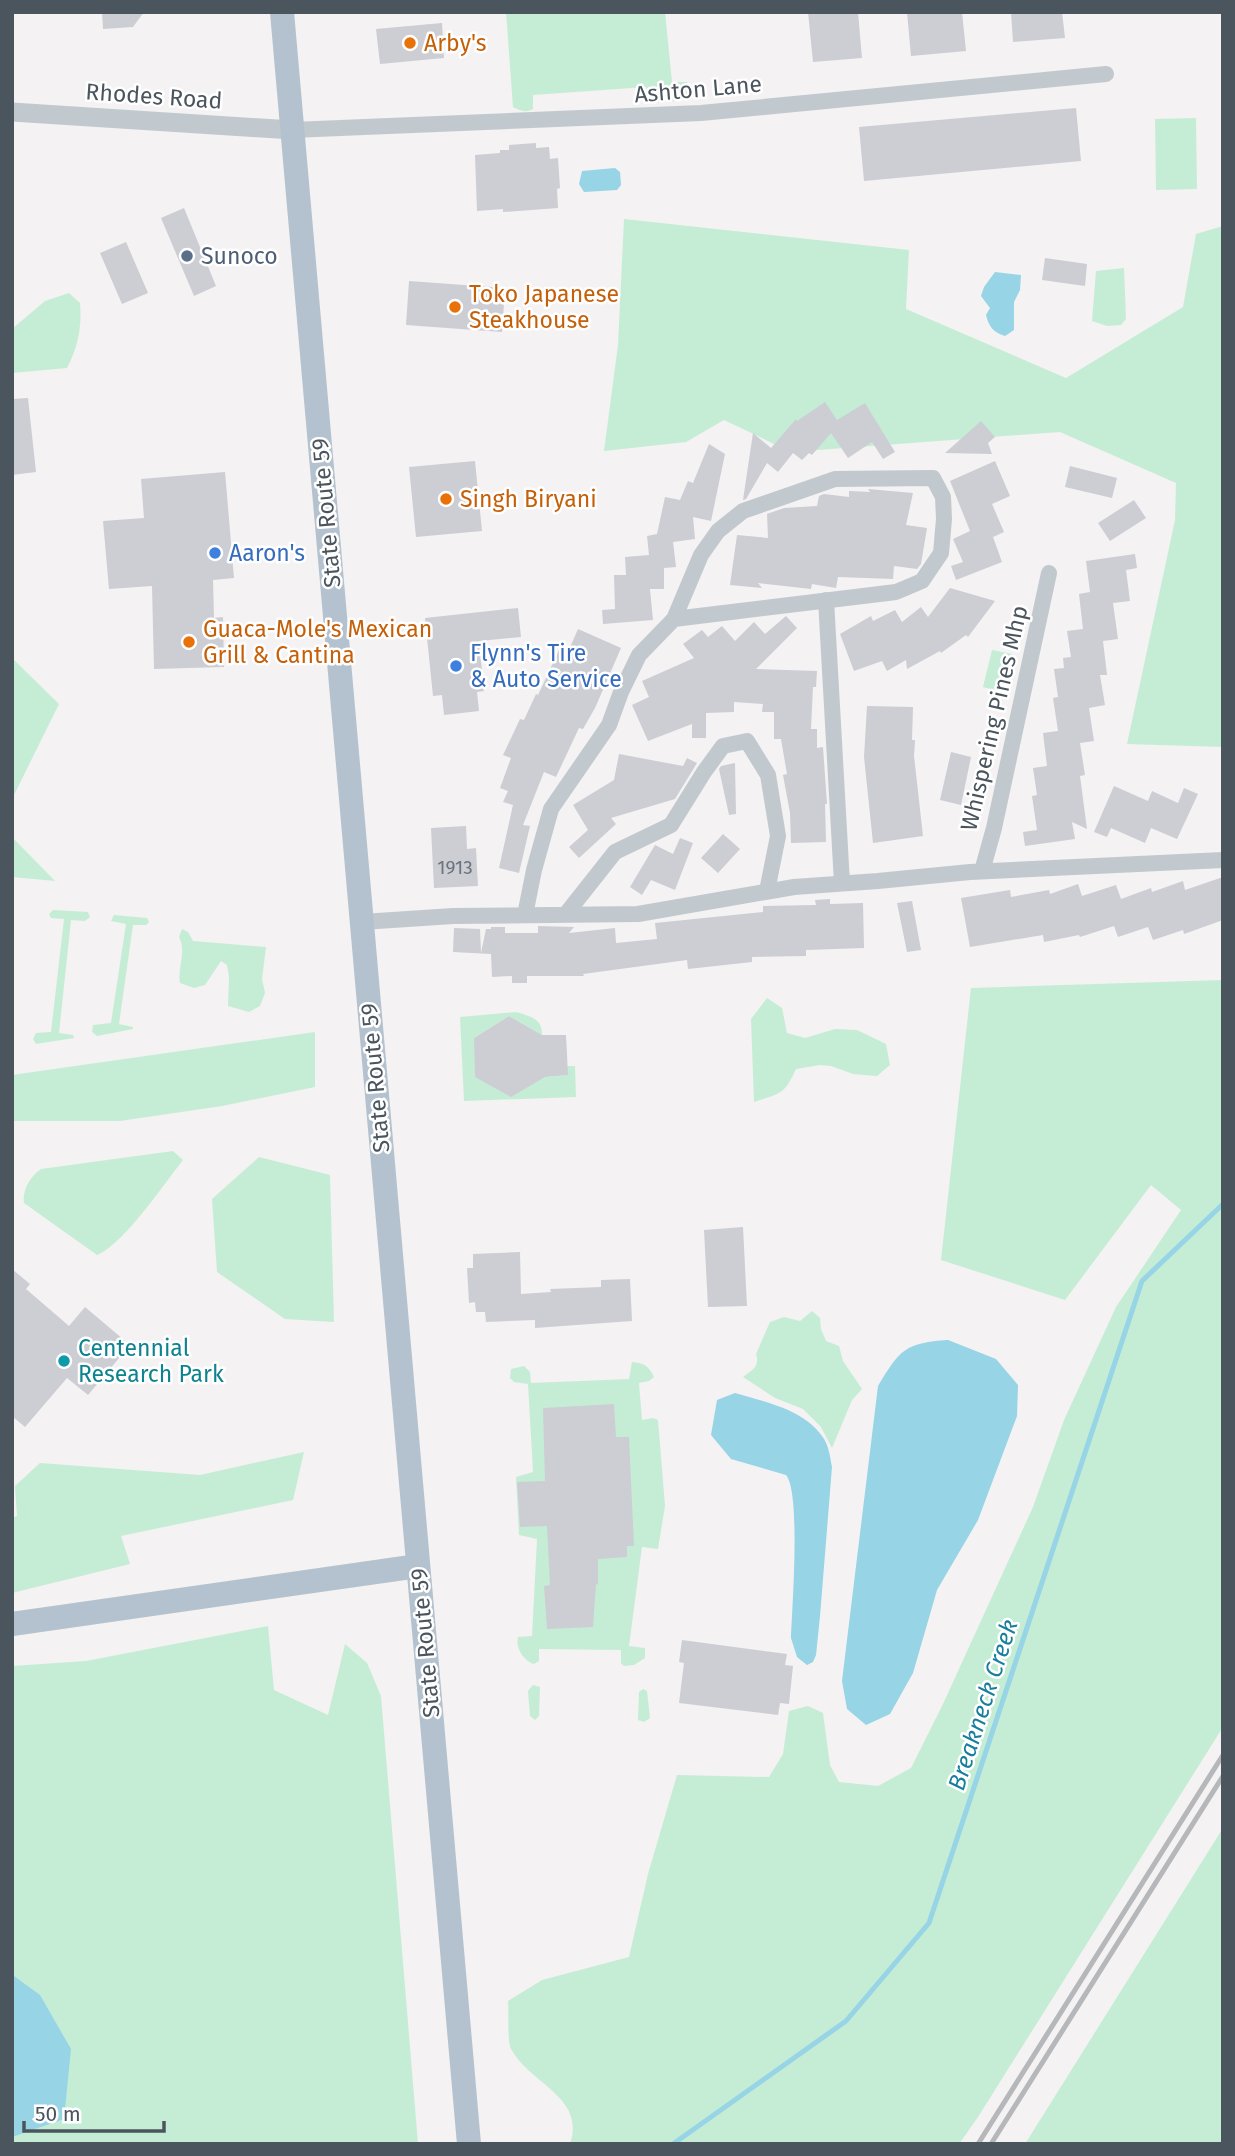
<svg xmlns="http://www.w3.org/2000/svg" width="1235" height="2156" font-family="'Fira Sans',sans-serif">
<rect width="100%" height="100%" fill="#f4f2f2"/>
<path fill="#c5edd5" d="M 506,12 L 665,12 L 672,82 L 687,82 L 690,90 L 689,98 L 677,101 L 652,103 L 648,99 L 646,87 L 533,95 L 533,109 C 525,113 521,111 513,107 Z
M 1196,118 L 1197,189 L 1156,190 L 1155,119 Z
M 624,219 L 909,250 L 906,309 L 1066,378 L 1183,307 L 1196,234 L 1223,226 L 1223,747 L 1127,744 L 1175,520 L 1176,483 L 1060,432 L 791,452 L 724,420 L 686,442 L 604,451 L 618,345 Z
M 1124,268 L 1126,319 L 1121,325 L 1107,326 L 1092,321 L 1096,271 Z
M 69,293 L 80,303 C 82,327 78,347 67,368 L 12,373 L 12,329 L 45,301 Z
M 992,650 L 1012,654 L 1002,692 L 983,687 Z
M 12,658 L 59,704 L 12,799 Z
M 12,837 L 55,881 L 12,877 Z
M 53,910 L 88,912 L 90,917 L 85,921 L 71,920 L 59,1033 L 73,1035 L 74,1038 L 36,1044 L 33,1039 L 36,1033 L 51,1032 L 64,919 L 51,918 L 49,914 Z
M 114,915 L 147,918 L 149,922 L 146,925 L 133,925 L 119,1024 L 133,1027 L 133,1029 L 97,1036 L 92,1032 L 93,1025 L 111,1023 L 126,924 L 111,921 Z
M 182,929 L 188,932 L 193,941 L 266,947 L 262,979 L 265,993 L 260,1006 L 249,1012 L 228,1006 L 229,977 L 227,965 L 221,961 L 205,985 L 194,988 L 180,983 C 177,968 187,952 179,937 Z
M 1223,980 L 1223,1727 L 978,2117 L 959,2144 L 570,2144 C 586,2097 530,2084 511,2049 C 507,2040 509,2012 508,2001 L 542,1980 L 629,1957 L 648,1874 L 677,1775 L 769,1777 L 783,1754 L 789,1711 L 808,1706 L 823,1713 L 830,1765 L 839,1782 L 878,1786 L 911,1768 L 943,1704 L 1033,1507 L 1064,1420 L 1116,1307 L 1181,1210 L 1151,1185 L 1065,1300 L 941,1260 L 971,988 Z
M 767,998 L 782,1008 L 787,1033 L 805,1038 L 835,1029 L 857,1030 L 886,1044 L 890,1065 L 877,1076 L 853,1074 L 831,1066 L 820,1065 L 796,1069 C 784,1095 781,1093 754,1102 L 751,1019 Z
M 516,1012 C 530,1016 543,1019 542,1035 L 509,1016 L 474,1038 L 545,1077 L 567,1075 L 567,1066 L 575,1066 L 576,1097 L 464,1101 L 460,1017 Z
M 315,1032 L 315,1087 L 222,1106 L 120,1121 L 12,1121 L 12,1075 Z
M 173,1151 L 183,1160 C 164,1184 123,1245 97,1255 L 24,1203 C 22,1190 30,1177 41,1169 Z
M 259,1157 L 330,1175 L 334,1322 L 285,1319 L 217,1272 L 212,1199 Z
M 812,1311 L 820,1318 L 821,1329 L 826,1341 L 839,1346 L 843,1361 L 862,1389 L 852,1400 L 832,1448 L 821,1427 L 803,1409 L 775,1398 L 743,1377 C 753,1369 760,1367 756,1354 L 770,1322 L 784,1317 L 800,1321 Z
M 632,1362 C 644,1363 649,1366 654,1377 L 649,1381 L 639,1383 L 642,1420 L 653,1418 L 658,1420 L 665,1506 L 658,1549 L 642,1547 L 629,1646 L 645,1648 L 645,1658 L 634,1665 L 624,1666 L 621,1663 L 621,1650 L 539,1649 L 539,1661 L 534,1664 C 524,1661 515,1648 518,1637 L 532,1636 L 537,1539 L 519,1535 L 516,1477 L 533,1472 L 528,1384 L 514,1382 L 510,1378 L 511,1369 L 524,1366 L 530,1372 L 531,1383 L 629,1379 Z
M 304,1452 L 293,1500 L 121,1536 L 130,1564 L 12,1593 L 12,1518 L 17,1516 L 15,1486 L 40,1463 L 200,1475 Z
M 268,1626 L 274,1690 L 328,1715 L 345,1644 L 367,1663 L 381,1696 L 418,2144 L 12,2144 L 12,1666 L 86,1661 Z
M 533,1685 L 540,1687 L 539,1716 L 535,1720 L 530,1716 L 528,1691 Z
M 643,1689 L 647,1691 L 650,1718 L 644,1722 L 638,1720 L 639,1692 Z
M 1223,1828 L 1223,2144 L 1025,2144 Z"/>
<path fill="#96d4e6" d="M 615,168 L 620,172 L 621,185 L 617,190 L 584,192 L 579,184 L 582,171 Z
M 995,272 L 1021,275 L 1020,290 L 1014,302 L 1014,330 L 1005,336 C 993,332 989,327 986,315 L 990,308 L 981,296 L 984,287 Z
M 948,1340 L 996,1359 L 1018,1385 L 1017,1416 L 978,1520 L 937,1590 L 913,1673 L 890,1714 L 866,1725 L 847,1709 L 842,1681 L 878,1386 C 900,1350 904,1343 948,1340 Z
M 735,1393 C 765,1402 803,1409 822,1436 C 829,1445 830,1457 832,1467 L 820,1616 L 816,1655 L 813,1662 L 807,1665 L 797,1657 L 791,1638 C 792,1609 801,1492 786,1475 L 731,1459 L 711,1435 L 717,1400 Z
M 14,1976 L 40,1995 L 71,2049 L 64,2119 L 12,2137 L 12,1977 Z"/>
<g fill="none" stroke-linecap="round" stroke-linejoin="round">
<path stroke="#96d4e6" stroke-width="5" d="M 673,2144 L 846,2021 L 929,1923 L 1142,1281 L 1223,1204"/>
</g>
<path fill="#ccced4" d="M 102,12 L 144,12 L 133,27 L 103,29 Z
M 808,12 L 858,12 L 862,58 L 813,62 Z
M 907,12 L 962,12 L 966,51 L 911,56 Z
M 1011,12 L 1062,12 L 1065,38 L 1013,42 Z
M 442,23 L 444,58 L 380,64 L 376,29 Z
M 1076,108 L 1081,161 L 864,181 L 859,127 Z
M 536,143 L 536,148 L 549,147 L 550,159 L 558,158 L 560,188 L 557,189 L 558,208 L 503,212 L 503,209 L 477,211 L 475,155 L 500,153 L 500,150 L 509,150 L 509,145 Z
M 184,208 L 216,286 L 194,296 L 161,218 Z
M 126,242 L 148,293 L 122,304 L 100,253 Z
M 1045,258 L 1087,264 L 1085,286 L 1042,280 Z
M 409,281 L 505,288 L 502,332 L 406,325 Z
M 28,398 L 36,472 L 12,475 L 12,399 Z
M 825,402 L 837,420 L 865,403 L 895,452 L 883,459 L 872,442 L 848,458 L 831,433 L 812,455 L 809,453 L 802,460 L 793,453 L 778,472 L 767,463 L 746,499 L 743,500 L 753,433 L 771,448 L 796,419 L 797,421 Z
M 981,421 L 995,437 L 988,443 L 992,454 L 945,453 Z
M 709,444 L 725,454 L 711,521 L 693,517 L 695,539 L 673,542 L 676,567 L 664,568 L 664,589 L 650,589 L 653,620 L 603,624 L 602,610 L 615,609 L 614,575 L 626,575 L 625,557 L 649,555 L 647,536 L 657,534 L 665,497 L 680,500 L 688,481 L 693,483 Z
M 475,461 L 482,531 L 416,537 L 409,467 Z
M 995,461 L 1010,496 L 992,504 L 1004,532 L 993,537 L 1002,562 L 956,580 L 951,566 L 963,562 L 953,539 L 970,531 L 950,481 Z
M 1070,466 L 1117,478 L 1112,498 L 1065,487 Z
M 225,472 L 234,578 L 213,580 L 214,618 L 223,617 L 224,667 L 154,669 L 152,586 L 109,589 L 103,521 L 144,518 L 141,479 Z
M 868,489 L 913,493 L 906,525 L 927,528 L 921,564 L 917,569 L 894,566 L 893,579 L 838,577 L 836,588 L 812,584 L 811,589 L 758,583 L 762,588 L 730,585 L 737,535 L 768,538 L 767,514 L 784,508 L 817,506 L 819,496 L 824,494 L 849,497 L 849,491 L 870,492 Z
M 1134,500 L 1146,518 L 1110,541 L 1098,523 Z
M 1135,554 L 1137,568 L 1126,570 L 1130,601 L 1113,603 L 1118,639 L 1103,641 L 1107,675 L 1100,675 L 1105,705 L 1089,708 L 1094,741 L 1080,743 L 1085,775 L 1080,776 L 1087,829 L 1072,822 L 1075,839 L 1025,846 L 1023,832 L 1037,830 L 1032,796 L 1037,795 L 1033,768 L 1047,766 L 1043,733 L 1058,731 L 1053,698 L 1058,697 L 1054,669 L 1064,668 L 1063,658 L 1071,657 L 1067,631 L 1083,629 L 1079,594 L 1090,592 L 1086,561 Z
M 950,588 L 995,601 L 968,637 L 966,635 L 941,653 L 940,651 L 907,669 L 906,660 L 887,671 L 882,661 L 854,671 L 840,634 L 871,616 L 873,621 L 895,610 L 902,622 L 921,607 L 928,617 Z
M 518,608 L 521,637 L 479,641 L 484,691 L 477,692 L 479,711 L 444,715 L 442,695 L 433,696 L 425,618 Z
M 786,616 L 797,628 L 756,669 L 817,671 L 816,687 L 813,687 L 811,729 L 817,729 L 817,748 L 823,747 L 827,804 L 825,804 L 826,842 L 791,843 L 790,813 L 783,775 L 787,774 L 781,739 L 774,739 L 774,712 L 762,712 L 763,704 L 734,702 L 734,712 L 706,713 L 706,738 L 692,738 L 692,724 L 648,741 L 632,705 L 649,697 L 642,681 L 694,658 L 683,644 L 702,630 L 708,637 L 722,626 L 735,641 L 754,622 L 765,634 Z
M 578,629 L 621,648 L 595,708 L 583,729 L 579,728 L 556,777 L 544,772 L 523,825 L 530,826 L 519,873 L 499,868 L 513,805 L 503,802 L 508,791 L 500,788 L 511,758 L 503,755 L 520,719 L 524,720 L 536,694 L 538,695 L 560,648 L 568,652 Z
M 867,706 L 913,707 L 912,740 L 915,740 L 914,756 L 923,836 L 873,843 L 864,757 Z
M 951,752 L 971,757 L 961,805 L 940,800 Z
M 619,754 L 683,766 L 687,758 L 697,763 L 675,799 L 611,818 L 616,824 L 579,858 L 569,847 L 588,830 L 573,805 L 614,780 Z
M 735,763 L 736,814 L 729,815 L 719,769 L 721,766 Z
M 1114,786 L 1148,801 L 1152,791 L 1178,803 L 1184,788 L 1198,794 L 1177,839 L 1151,828 L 1145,843 L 1111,828 L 1107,837 L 1094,832 Z
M 466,826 L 467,849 L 476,848 L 478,886 L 434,888 L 431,828 Z
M 723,834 L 740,849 L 718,873 L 701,858 Z
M 680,838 L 693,843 L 675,890 L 651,880 L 642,895 L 630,887 L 655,845 L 673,854 Z
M 1223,877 L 1223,920 L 1184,934 L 1183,930 L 1153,940 L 1148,927 L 1118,937 L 1114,926 L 1080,937 L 1079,935 L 1044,942 L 1043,935 L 970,947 L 961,898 L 1010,890 L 1011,897 L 1049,890 L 1050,894 L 1078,884 L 1082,896 L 1116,885 L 1121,899 L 1151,888 L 1152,892 L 1183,881 L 1185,890 Z
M 830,899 L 830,904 L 863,903 L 864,948 L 806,950 L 806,956 L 752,957 L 752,962 L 688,969 L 687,960 L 583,974 L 584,976 L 527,976 L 527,983 L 512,983 L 512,976 L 492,977 L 491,954 L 453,952 L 454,928 L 480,929 L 481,953 L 486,929 L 491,929 L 491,927 L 505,927 L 505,933 L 538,933 L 538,926 L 574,927 L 569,933 L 615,928 L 616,943 L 657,939 L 655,923 L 763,912 L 763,906 L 816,905 L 815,900 Z
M 912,901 L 921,950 L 907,952 L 897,903 Z
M 509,1016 L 542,1035 L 566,1035 L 568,1075 L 545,1077 L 511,1097 L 475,1077 L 474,1038 Z
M 743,1227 L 747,1306 L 708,1307 L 704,1230 Z
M 520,1252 L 521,1294 L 551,1292 L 550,1289 L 601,1287 L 601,1280 L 630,1279 L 632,1321 L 535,1328 L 535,1320 L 486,1322 L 485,1312 L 476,1312 L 475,1302 L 469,1303 L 467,1268 L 473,1268 L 473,1254 Z
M 12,1269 L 30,1284 L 26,1289 L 69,1326 L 85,1307 L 130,1345 L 88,1395 L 67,1378 L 25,1427 L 12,1416 Z
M 614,1404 L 616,1437 L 629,1437 L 634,1546 L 627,1546 L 627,1557 L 598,1559 L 598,1585 L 596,1584 L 593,1627 L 547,1629 L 544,1586 L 550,1585 L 547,1526 L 520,1527 L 517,1482 L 545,1481 L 543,1408 Z
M 682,1640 L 787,1654 L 785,1665 L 793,1666 L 789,1704 L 780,1703 L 778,1715 L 679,1703 L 684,1663 L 679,1662 Z"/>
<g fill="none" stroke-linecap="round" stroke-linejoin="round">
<path stroke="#c1c9cf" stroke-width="16" d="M 292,130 L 701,113 L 1106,74
M 933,478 L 943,497 L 944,519 L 941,553 L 922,581 L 896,592 L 674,619 L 701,555 L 718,531 L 743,511 L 835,479 Z
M 826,600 L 842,883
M 982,871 L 994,828 L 1049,573
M 566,914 L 615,852 L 671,825 L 704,772 L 723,746 L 747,741 L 768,775 L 778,836 L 767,891
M 525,915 L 534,870 L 551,809 L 609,725 L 621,692 L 639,655 L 674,619
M 362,922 L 453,916 L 638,914 L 794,887 L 878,881 L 970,872 L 1223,860"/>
<path stroke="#c1c9cf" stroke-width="19" d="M 12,112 L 292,130"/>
<path stroke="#b4c1ce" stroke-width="24" d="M 282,12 L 469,2144
M 12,1624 L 418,1566"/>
<path stroke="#b5b7bb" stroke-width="5" d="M 978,2144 L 1223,1755
M 991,2144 L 1223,1776"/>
</g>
<g fill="#e8710a" stroke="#fff" stroke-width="2.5">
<circle cx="410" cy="43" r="7"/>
<circle cx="455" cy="307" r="7"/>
<circle cx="446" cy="499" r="7"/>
<circle cx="189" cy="642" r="7"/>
</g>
<circle fill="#5c6f8a" stroke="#fff" stroke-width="2.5" cx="187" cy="256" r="7"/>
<g fill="#3f7fe0" stroke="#fff" stroke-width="2.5">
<circle cx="215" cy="553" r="7"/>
<circle cx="456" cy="666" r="7"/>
</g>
<circle fill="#0f9aa8" stroke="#fff" stroke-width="2.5" cx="64" cy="1361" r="7"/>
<g text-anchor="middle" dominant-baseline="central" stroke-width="5" stroke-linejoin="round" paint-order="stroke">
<g font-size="19" fill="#6b737c">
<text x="455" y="867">1913</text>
</g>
<g font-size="23" fill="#c56008" stroke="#fff" text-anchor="start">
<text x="424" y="43">Arby's</text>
<text x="469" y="294">Toko Japanese<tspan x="469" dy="26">Steakhouse</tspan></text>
<text x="460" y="499">Singh Biryani</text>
<text x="203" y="629">Guaca-Mole's Mexican<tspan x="203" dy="26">Grill &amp; Cantina</tspan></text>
</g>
<g font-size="23" fill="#4b555e" stroke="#fff">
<text transform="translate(698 89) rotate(-5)">Ashton Lane</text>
<text transform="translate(154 96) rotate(4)">Rhodes Road</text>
<text transform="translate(326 513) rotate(-95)">State Route 59</text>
<text transform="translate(994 718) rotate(-77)">Whispering Pines Mhp</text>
<text transform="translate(375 1078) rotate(-95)">State Route 59</text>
<text transform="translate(425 1643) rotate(-95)">State Route 59</text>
</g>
<g font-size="23" fill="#4e5e75" stroke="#fff" text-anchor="start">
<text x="201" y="256">Sunoco</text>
</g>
<g font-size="23" fill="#366cbe" stroke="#fff" text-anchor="start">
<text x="229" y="553">Aaron's</text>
<text x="470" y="653">Flynn's Tire<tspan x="470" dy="26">&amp; Auto Service</tspan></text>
</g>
<g font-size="23" fill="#0d838f" stroke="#fff" text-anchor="start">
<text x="78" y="1348">Centennial<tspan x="78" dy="26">Research Park</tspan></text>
</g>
<g font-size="24" font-style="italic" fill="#187e9d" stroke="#fff">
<text transform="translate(983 1705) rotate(-72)">Breakneck Creek</text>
</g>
</g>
<rect width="1235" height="2156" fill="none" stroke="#4b555e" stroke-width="28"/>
<path d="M24 2121v10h140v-10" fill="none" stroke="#4b555e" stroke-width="3.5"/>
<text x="35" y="2121" font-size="21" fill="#4b555e" stroke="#ffffff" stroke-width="5" paint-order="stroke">50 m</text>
</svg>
